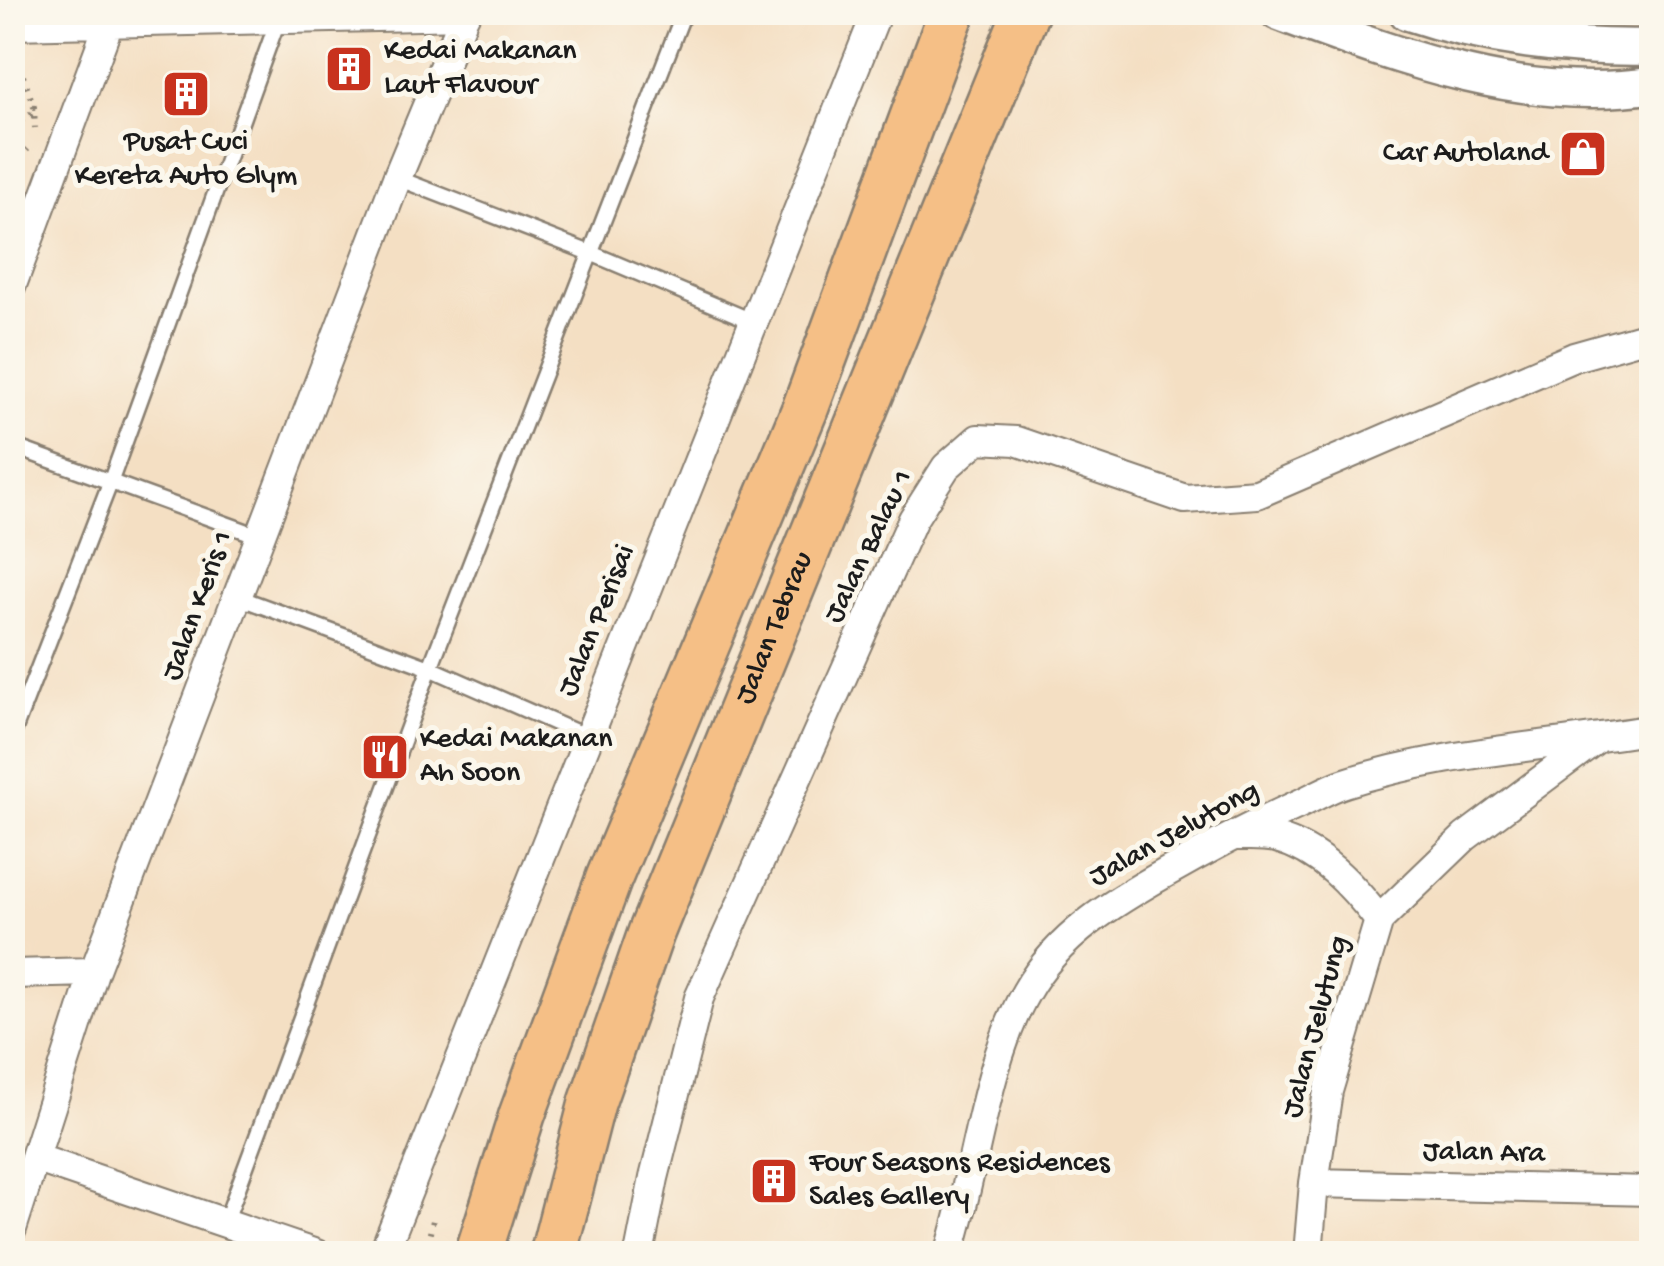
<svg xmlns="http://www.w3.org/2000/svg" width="1664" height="1266" font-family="'Gochi Hand',sans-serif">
<rect width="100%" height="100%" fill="#fbf7ec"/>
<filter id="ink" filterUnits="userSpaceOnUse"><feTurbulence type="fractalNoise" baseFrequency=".01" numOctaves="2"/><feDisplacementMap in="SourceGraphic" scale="20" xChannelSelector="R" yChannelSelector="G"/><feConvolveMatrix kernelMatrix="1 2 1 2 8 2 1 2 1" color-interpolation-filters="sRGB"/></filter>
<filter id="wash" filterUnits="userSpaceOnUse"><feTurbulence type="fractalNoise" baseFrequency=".0048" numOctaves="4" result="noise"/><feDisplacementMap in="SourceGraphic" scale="40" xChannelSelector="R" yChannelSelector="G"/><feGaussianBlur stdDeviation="2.25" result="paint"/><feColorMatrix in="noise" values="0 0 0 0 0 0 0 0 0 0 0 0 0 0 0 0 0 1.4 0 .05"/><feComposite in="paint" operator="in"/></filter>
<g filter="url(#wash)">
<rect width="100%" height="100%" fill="#f4dfc3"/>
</g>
<g filter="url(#ink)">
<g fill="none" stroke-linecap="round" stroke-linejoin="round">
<g stroke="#887e70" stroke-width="19">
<path id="service" d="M 397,178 L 593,254 L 752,321
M 12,446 L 259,536
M 238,597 L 430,668 L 587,737
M 12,736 L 110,483 L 278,20
M 225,1223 L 430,668 L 684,12"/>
</g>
<g stroke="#887e70" stroke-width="32">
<path id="minor" d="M 12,25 L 465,15
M 12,285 L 109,23
M 1237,836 C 1249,836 1264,835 1276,838 C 1321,850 1353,886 1379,920
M 12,974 L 94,972
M 35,1158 L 316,1254
M 1314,1183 L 1652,1191
M 12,1229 L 94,972 L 397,178 L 466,12
M 383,1254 L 877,12
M 639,1254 L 654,1178 L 699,998 L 913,519 L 946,467 L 978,439 L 1016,441 L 1185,499 L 1257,494 L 1574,357 L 1652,335
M 949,1254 C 975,1173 985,1063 1026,992 C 1058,935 1114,902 1169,871 C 1211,847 1253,825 1297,805 C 1313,798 1329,788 1345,783 C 1444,751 1550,747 1652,729
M 1308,1254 L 1314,1183 L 1328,1091 L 1379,920 L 1465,837 L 1595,740"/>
</g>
<g stroke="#887e70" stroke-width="40">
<path id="tertiary" d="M 1278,12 C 1397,56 1523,105 1652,85
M 1407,12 C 1484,38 1570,49 1652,47"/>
</g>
<g stroke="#887e70" stroke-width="50">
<g id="trunk">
<path d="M 478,1254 L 522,1115 L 609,878 L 805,409 L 952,12"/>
<path id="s1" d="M 553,1254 L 592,1103 L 651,933 L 1026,12"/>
</g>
</g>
<path stroke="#887e70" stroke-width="6" stroke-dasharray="2.5 8" stroke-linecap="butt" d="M 23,76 L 34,107 L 35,128
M 12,105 L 36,107
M 12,126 L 34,112
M 12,165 L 28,149
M 425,1254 L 434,1216"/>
<use href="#service" stroke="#fff" stroke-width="14"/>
<use href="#minor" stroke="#fff" stroke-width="28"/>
<use href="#tertiary" stroke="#fff" stroke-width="35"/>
<use href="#trunk" stroke="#f5bf86" stroke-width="45"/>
</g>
</g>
<defs>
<g id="building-square" transform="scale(2.5)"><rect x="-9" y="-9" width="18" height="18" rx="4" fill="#c8321e" stroke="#fbf7ec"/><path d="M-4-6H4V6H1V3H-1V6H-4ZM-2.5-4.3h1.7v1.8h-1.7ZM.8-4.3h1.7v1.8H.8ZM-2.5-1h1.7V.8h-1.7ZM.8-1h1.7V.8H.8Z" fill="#fff"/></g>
<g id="shop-square" transform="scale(2.5)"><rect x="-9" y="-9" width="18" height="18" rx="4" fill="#c8321e" stroke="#fbf7ec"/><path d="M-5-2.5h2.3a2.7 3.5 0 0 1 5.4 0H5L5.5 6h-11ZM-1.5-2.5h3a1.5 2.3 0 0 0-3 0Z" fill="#fff"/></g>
<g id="restaurant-square" transform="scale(2.5)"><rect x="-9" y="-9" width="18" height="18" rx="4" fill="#c8321e" stroke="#fbf7ec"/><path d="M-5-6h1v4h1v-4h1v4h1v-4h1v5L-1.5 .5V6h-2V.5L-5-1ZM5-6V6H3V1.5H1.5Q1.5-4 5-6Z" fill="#fff"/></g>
</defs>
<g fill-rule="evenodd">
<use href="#building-square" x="349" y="69"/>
<use href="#building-square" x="186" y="94"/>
<use href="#shop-square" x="1583" y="154"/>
<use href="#restaurant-square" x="385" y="757"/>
<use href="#building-square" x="774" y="1181"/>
</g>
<g text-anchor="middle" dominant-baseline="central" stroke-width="10" stroke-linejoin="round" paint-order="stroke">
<g font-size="30" fill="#1c1c1c" stroke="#fbf7ec" text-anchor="start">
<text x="384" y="52">Kedai Makanan<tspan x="384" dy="34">Laut Flavour</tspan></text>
<text x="186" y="143" text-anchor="middle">Pusat Cuci<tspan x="186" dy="34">Kereta Auto Glym</tspan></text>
<text x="1548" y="154" text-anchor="end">Car Autoland</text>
<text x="420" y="740">Kedai Makanan<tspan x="420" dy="34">Ah Soon</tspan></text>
<text x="809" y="1164">Four Seasons Residences<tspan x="809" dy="34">Sales Gallery</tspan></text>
</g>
<g font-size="30" fill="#1c1c1c" stroke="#fbf7ec">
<text transform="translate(870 547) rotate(-64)">Jalan Balau 1</text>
<text transform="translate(199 606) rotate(-70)">Jalan Keris 1</text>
<text transform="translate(598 621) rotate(-68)">Jalan Perisai</text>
<text stroke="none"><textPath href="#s1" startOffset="665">Jalan Tebrau</textPath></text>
<text transform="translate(1175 835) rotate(-29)">Jalan Jelutong</text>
<text transform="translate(1317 1027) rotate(-75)">Jalan Jelutung</text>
<text transform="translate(1484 1154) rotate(1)">Jalan Ara</text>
</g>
</g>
<rect width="1664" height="1266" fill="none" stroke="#fbf7ec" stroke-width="50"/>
</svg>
